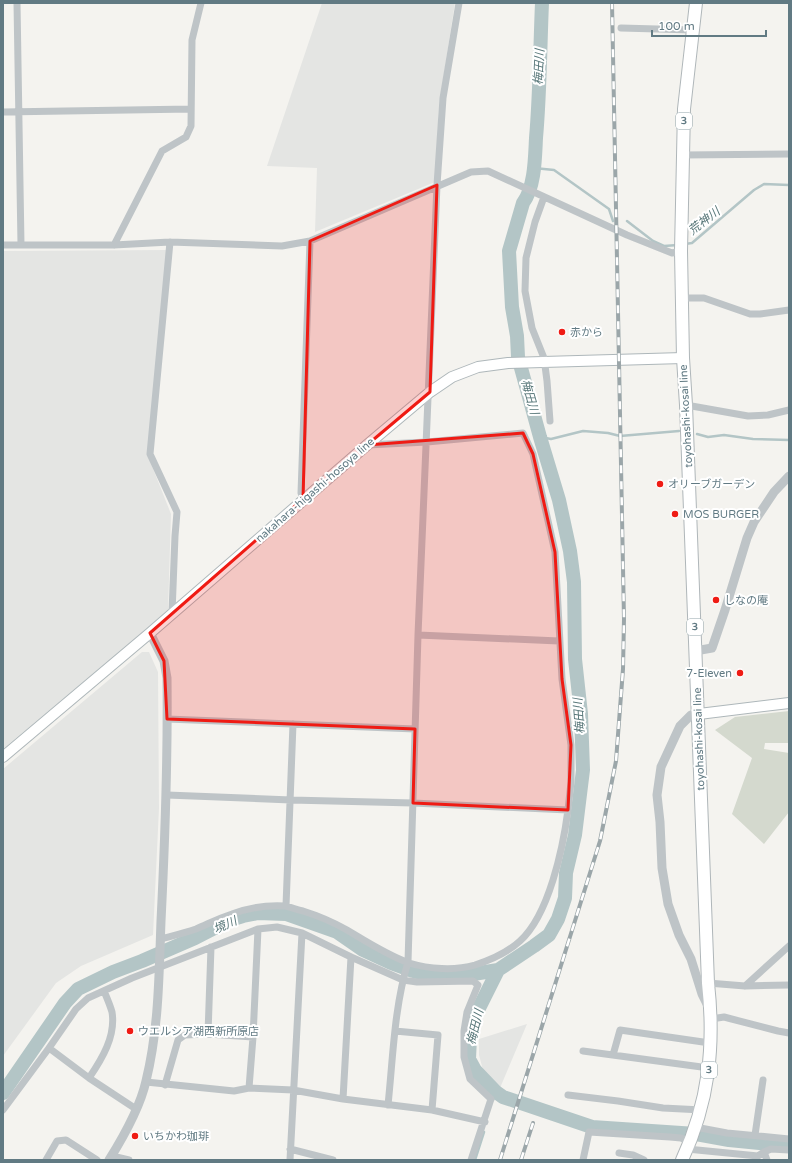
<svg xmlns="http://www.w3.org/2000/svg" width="792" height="1163" font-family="'Varela Round','Noto Sans JP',sans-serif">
<rect width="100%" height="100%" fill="#f4f3ef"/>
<path fill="#e4e5e3" d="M 322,3 L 455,3 L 439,105 L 435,182 L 315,232 L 317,168 L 267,166 Z
M 166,250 L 167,253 L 148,456 L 171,514 L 168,611 L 3,749 L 3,251 Z
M 142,652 L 149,652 L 158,672 L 159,808 L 153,935 L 81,966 L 56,983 L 3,1056 L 3,769 Z
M 527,1024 L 500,1088 L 485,1075 L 483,1070 L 479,1055 L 479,1039 Z"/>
<path fill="#d4d9ce" d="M 789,711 L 789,743 L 765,743 L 764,749 L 789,753 L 789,812 L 764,844 L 732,814 L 752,758 L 715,730 L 735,717 Z"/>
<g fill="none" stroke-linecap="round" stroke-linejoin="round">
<path stroke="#b3c5c6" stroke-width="2.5" d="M 534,168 L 554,170 L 609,209 L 613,221
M 627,221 L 653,241 L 664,246 L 678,245
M 685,244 L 692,243 L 754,190 L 764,184 L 789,185
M 697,434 L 708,437 L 724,435 L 753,439 L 789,440
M 540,437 L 551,439 L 583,431 L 608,433 L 620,436 L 679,431
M 493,1100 L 496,1092
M 475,1160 L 484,1132"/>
<path stroke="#b3c5c6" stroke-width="14" d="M 542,3 C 540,48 540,93 536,138 C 535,157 535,187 523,203 L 509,251 L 512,307 L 517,336 L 518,357 L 540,437 L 559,500 L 570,551 L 574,582 L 575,659 L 581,714 L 583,770 L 575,835 L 566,873 L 565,898 L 558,919 L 549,935 L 534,946 L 498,970 L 476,1014 L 470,1037 L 469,1059 L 475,1070 L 496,1092 L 503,1097 L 592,1127 L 696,1134 L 729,1140 L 789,1146
M 3,1093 L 65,1003 L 78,989 L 113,972 L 142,961 L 195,938 L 230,920 L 243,916 L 258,913 L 286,914 L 337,932 L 363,950 L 391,963 L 410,970 L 428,975 L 447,976 L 461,976 L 498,970"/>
<g stroke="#aeb7ba" stroke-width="12">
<path id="secondary" d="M 699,714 L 789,703
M 3,757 L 150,633 L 367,445 L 430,392 L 452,377 L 478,367 L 508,363 L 683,358"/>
</g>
<g stroke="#afb6b9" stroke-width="14">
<path id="primary" d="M 682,1160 C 709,1102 715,1046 708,983 L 686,405 L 683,358 L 681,251 L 684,109 L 696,3"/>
</g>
<path stroke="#bec4c7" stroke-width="7" d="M 17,3 L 21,245
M 621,28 L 693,30
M 3,112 L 191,109
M 683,155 L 789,154
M 544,197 L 535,222 L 526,258 L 525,291 L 532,328 L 544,358 L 547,381 L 550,421
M 170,242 L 150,454 L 177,512 L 175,536 L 172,613
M 3,245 L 114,245 L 170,242 L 282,246 L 310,241 L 471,172 L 488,171 L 627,235 L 672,253 L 681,251
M 114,245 L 162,151 L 186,137 L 191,126 L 192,40 L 201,3
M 682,298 L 704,298 L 750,314 L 760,314 L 789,310
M 686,405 L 748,416 L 768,415 L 789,410
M 303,499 L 301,493 L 310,241
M 418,635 L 559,641
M 167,719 L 415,729
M 167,795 L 291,800 L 413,803 L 568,810 L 571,782 L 571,745 L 562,679 L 555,552 L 533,454 L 523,433 L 427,442 L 367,445
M 286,906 L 293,724
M 161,939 C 172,936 184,933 196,929 C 208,924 219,918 232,914 C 248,908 268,905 285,906 C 291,907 297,910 303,911 C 319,916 333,922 347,930 C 367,942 387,955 409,963 C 429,969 454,971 475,965 C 491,960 507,953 520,941 C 549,915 563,848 568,810
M 708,983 L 745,986 L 789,985
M 745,986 L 789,946
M 711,1019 L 724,1017 L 778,1031 L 789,1033
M 395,1031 L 438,1035 L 432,1110
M 208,1034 L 211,947
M 49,1048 L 76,1009 L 88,998 L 132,978 L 258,929 L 277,927 L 302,933 L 351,957 L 403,980 L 417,982 L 473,981 L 478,985 L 467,1012 L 464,1031 L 464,1057 L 470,1079 L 491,1099 L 471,1160
M 583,1051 L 709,1068
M 613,1055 L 620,1030 L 710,1043
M 89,1078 C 102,1059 116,1036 112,1012 C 110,1005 107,998 104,991
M 146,1082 L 234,1091 L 249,1088 L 293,1090 L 343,1099 L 432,1110 L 485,1122
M 165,1085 L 178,1040 L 185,1035 L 208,1034 L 253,1037
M 249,1088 L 253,1037 L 258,929
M 568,1095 L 618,1101 L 663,1108 L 702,1110
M 343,1099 L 351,957
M 388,1105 C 393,1058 394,1008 408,962 L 418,635 L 437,185 L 443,98 L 459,3
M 3,1110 L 49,1048 L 89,1078 L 136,1109
M 695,1127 L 727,1133 L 789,1139
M 755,1135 L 763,1080
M 290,1149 L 333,1160
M 687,1149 L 758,1156 L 764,1152 L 767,1160
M 764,1152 L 771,1149 L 789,1150
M 619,1153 L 633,1155 L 644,1160
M 112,1156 L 129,1160
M 46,1160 L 57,1141 L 66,1140 L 97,1160
M 290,1160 L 302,933
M 583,1160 L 589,1132 L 670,1137 L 681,1138 L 690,1142"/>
<path stroke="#bec4c7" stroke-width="9" d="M 695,651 L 712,648 L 725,610 L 747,538 L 754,522 L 774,492 L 789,476
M 699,714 L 691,715 L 680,726 L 661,767 L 657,795 L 660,822 L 662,868 L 668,904 L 679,935 L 691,959 L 702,994 L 709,1008
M 109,1160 C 124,1136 140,1108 146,1081 C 159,1028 159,974 161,921 C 165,840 168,759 167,678 L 164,661 L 150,633"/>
<use href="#secondary" stroke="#fff" stroke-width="10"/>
<use href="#primary" stroke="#fff" stroke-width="12"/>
<g stroke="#9ba6a9" stroke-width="4">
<path id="rail" d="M 500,1160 L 600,841 L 616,761 L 623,669 L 624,619 L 612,3
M 521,1160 L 533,1123"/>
</g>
<use href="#rail" stroke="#fff" stroke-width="2.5" stroke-dasharray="8" stroke-linecap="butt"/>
</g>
<path fill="#ef1b14" fill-opacity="0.2" stroke="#ef1b14" stroke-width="3" stroke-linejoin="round" d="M 437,185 L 430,392 L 367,445 L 523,433 L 533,454 L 555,552 L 562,679 L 571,745 L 568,810 L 413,803 L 415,729 L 167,719 L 164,661 L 150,633 L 303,499 L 310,241 Z"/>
<g fill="#ef1b14" stroke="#fff" stroke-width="1.5">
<circle cx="562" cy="332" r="4"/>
<circle cx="660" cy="484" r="4"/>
<circle cx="675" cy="514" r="4"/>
<circle cx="716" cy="600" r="4"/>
<circle cx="740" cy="673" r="4"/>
<circle cx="130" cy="1031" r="4"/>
<circle cx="135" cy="1136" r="4"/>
</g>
<g text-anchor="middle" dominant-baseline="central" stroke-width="4" stroke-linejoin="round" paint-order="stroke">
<g fill="#fff" stroke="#90a2a8" stroke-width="1">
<rect x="676" y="113" width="16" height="16" rx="3"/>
<rect x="687" y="619" width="16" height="16" rx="3"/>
<rect x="701" y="1062" width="16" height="16" rx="3"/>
</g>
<g font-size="10" font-weight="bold" fill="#617a83">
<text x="684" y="121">3</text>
<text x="695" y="627">3</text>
<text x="709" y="1070">3</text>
</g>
<g font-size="11" fill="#617a83" stroke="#fff" text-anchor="start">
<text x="570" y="332">赤から</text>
<text x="668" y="484">オリーブガーデン</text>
<text x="683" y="514">MOS BURGER</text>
<text x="724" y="600">しなの庵</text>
<text x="732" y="673" text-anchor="end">7-Eleven</text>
<text x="138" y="1031">ウエルシア湖西新所原店</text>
<text x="143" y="1136">いちかわ珈琲</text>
</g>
<g font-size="11" fill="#617a83" stroke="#fff">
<text transform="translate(686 416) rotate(-93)">toyohashi-kosai line</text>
<text transform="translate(315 490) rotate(-41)">nakahara-higashi-hosoya line</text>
<text transform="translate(699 739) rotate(-92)">toyohashi-kosai line</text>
</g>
<g font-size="12" font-style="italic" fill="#587779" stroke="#fff">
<text transform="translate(539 67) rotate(-87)">梅田川</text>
<text transform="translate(704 221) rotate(-38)">荒神川</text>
<text transform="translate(530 397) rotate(74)">梅田川</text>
<text transform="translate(579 716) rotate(-94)">梅田川</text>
<text transform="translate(225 925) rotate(-24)">境川</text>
<text transform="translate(475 1027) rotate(-76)">梅田川</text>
</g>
</g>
<rect width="792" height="1163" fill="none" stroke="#617a83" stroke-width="8"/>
<path d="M652 30v6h114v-6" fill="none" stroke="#617a83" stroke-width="2"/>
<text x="658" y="30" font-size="12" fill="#617a83" stroke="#ffffff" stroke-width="3" paint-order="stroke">100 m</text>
</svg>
